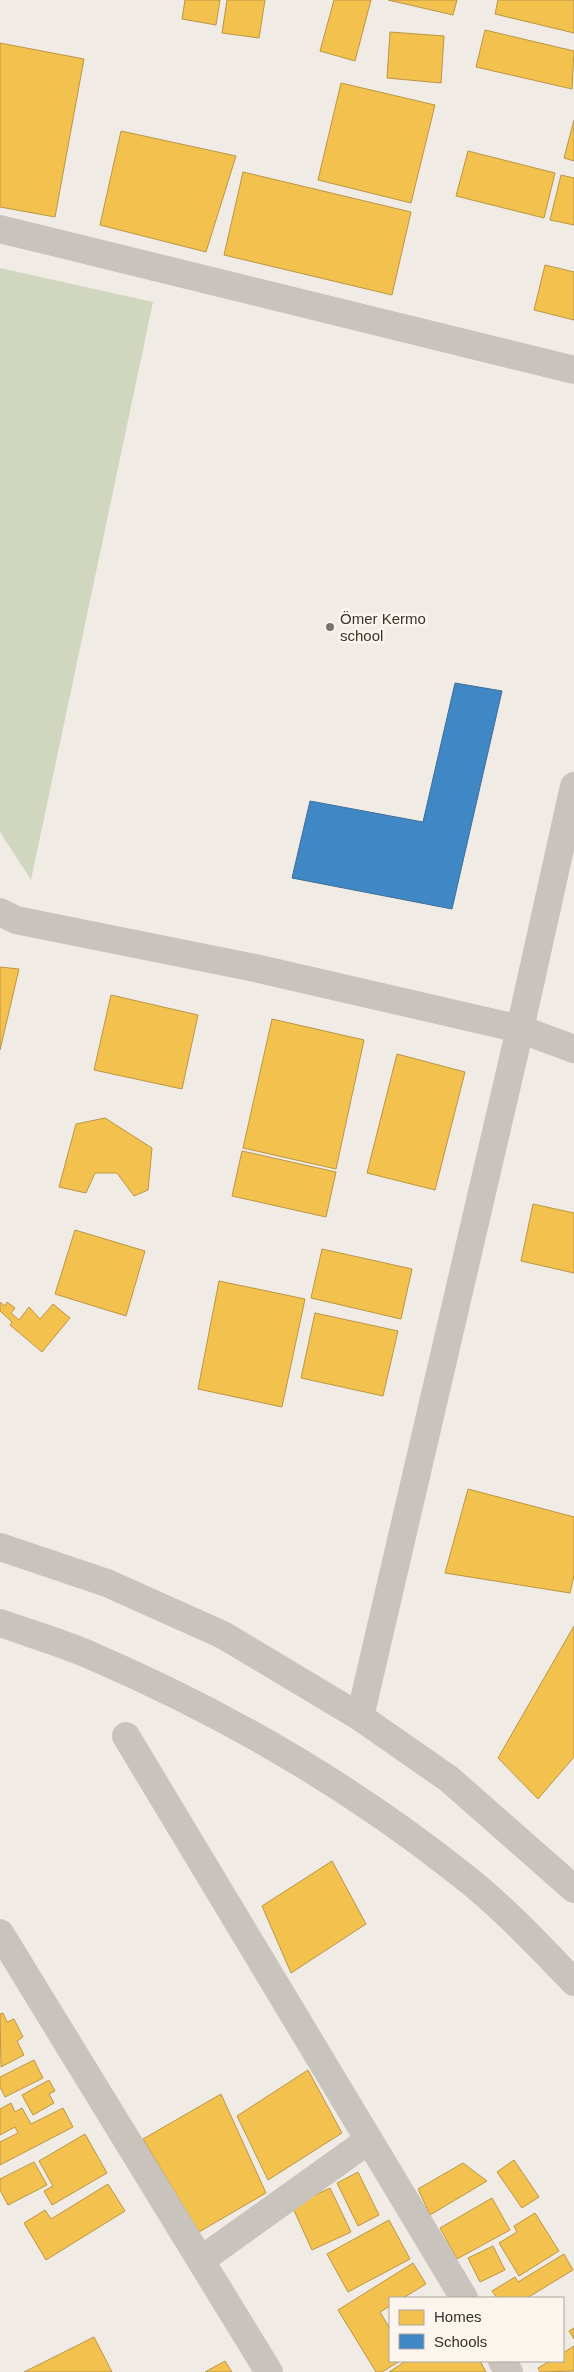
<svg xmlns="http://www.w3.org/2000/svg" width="574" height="2372" font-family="Arial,sans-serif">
<rect width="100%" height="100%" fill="#f0ebe5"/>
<path fill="#d1d6bf" d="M 0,268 L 153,302 L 31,880 L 0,832 Z"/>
<path fill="#f2c14e" stroke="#bb9644" d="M 185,0 L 220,0 L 216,25 L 182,19 Z
M 227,0 L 265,0 L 259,38 L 222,33 Z
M 334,0 L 371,0 L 355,61 L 320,51 Z
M 388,0 L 457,0 L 453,15 Z
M 498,0 L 574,0 L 574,33 L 495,14 Z
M 485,30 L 574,51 L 572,89 L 476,67 Z
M 390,32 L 444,36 L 441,83 L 387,78 Z
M 0,43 L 84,59 L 55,217 L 0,207 Z
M 341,83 L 435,105 L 411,203 L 318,180 Z
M 574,120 L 574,161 L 564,158 Z
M 121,131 L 236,156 L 206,252 L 100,225 Z
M 468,151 L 555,173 L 544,218 L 456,196 Z
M 243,172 L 411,212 L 392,295 L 224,255 Z
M 561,175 L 574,178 L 574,225 L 550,220 Z
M 545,265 L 574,272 L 574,320 L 534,310 Z
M 0,967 L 19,969 L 0,1050 Z
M 111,995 L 198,1015 L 182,1089 L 94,1070 Z
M 272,1019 L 364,1040 L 336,1169 L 243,1148 Z
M 397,1054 L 465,1072 L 435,1190 L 367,1173 Z
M 105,1118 L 152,1148 L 148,1190 L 134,1196 L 117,1173 L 95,1173 L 86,1193 L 59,1187 L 76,1124 Z
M 242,1151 L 336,1172 L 326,1217 L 232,1196 Z
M 533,1204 L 574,1213 L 574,1273 L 521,1261 Z
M 75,1230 L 145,1251 L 126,1316 L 55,1294 Z
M 322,1249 L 412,1269 L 401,1319 L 311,1298 Z
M 219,1281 L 305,1299 L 282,1407 L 198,1389 Z
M 0,1302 L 5,1306 L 7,1302 L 15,1308 L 11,1313 L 19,1320 L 29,1307 L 40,1319 L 53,1304 L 70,1318 L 42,1352 L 10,1325 L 12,1322 L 0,1311 Z
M 315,1313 L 398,1331 L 383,1396 L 301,1378 Z
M 468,1489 L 574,1517 L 574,1575 L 570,1593 L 445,1573 Z
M 574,1626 L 574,1757 L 538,1799 L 498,1758 Z
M 332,1861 L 366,1924 L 291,1973 L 262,1906 Z
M 3,2013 L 7,2022 L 14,2019 L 23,2037 L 17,2041 L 24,2055 L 1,2067 L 0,2014 Z
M 34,2060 L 43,2078 L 5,2097 L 0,2087 L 0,2077 Z
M 308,2070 L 342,2133 L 268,2180 L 237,2116 Z
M 49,2080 L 55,2091 L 49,2094 L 54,2103 L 33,2115 L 22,2095 Z
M 221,2094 L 266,2193 L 199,2232 L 143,2139 Z
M 11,2103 L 15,2112 L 22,2108 L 31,2124 L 63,2108 L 73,2127 L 0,2165 L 0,2142 L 18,2133 L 15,2127 L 0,2135 L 0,2109 Z
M 85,2134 L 107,2173 L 52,2205 L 44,2191 L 53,2186 L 39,2161 Z
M 514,2160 L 539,2197 L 522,2208 L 497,2172 Z
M 34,2162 L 47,2185 L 8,2205 L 0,2190 L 0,2179 Z
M 463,2163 L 487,2181 L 430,2215 L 418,2189 Z
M 358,2172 L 379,2215 L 358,2226 L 337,2183 Z
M 108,2184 L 125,2211 L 46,2260 L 24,2223 L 45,2210 L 51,2219 Z
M 330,2188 L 351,2232 L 312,2250 L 292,2206 Z
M 492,2198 L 510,2230 L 457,2259 L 440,2228 Z
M 535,2213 L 559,2251 L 519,2276 L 499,2243 L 517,2232 L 514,2226 Z
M 389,2220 L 410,2259 L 348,2292 L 327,2254 Z
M 493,2246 L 505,2270 L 480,2282 L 468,2258 Z
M 564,2254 L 573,2270 L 527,2298 L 497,2298 L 492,2291 L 515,2277 L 518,2282 Z
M 413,2263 L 426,2284 L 403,2298 L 390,2298 L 390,2306 L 380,2312 L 390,2329 L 390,2361 L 400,2361 L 382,2372 L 376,2372 L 338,2310 Z
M 574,2328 L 574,2339 L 569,2331 Z
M 94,2337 L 112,2372 L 24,2372 Z
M 574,2346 L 574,2371 L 540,2372 L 538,2368 L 550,2361 L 563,2361 L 563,2353 Z
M 225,2361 L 232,2372 L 205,2372 Z
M 406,2361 L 480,2361 L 486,2372 L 389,2372 Z"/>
<path fill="#3f88c5" stroke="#3e6e97" d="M 455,683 L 502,691 L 452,909 L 292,878 L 310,801 L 423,822 Z"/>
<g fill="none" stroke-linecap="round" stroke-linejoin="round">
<path stroke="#c9c3be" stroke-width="28" d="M 0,229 L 574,370
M 0,912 L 16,920 L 255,968 L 520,1029 L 574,1049
M 0,1547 L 107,1583 L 223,1635 L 360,1717 L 449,1779 L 574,1889
M 0,1623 C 31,1634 63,1643 92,1656 C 224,1713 350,1786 462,1875 C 503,1907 538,1945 574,1982
M 360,1717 L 520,1029 L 574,786
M 126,1736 L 464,2298
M 0,1933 L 269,2372
M 201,2260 L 369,2140
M 502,2361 L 509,2372"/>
</g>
<circle fill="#7a716c" stroke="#fbf5ee" stroke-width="2" cx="330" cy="627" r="5"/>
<g text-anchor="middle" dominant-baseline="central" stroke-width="5" stroke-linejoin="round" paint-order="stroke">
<g font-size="15" fill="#3b302b" stroke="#fbf5ee" text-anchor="start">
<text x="340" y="618">Ömer Kermo<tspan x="340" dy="17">school</tspan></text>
</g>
</g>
<rect x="389" y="2297" width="175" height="65" fill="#fbf5ee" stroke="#aea6a0"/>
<rect x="399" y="2310" width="25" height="15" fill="#f2c14e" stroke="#aea6a0"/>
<text x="434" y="2322" font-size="15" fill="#3b302b">Homes</text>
<rect x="399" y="2334" width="25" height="15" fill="#3f88c5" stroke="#aea6a0"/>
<text x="434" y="2347" font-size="15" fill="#3b302b">Schools</text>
</svg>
